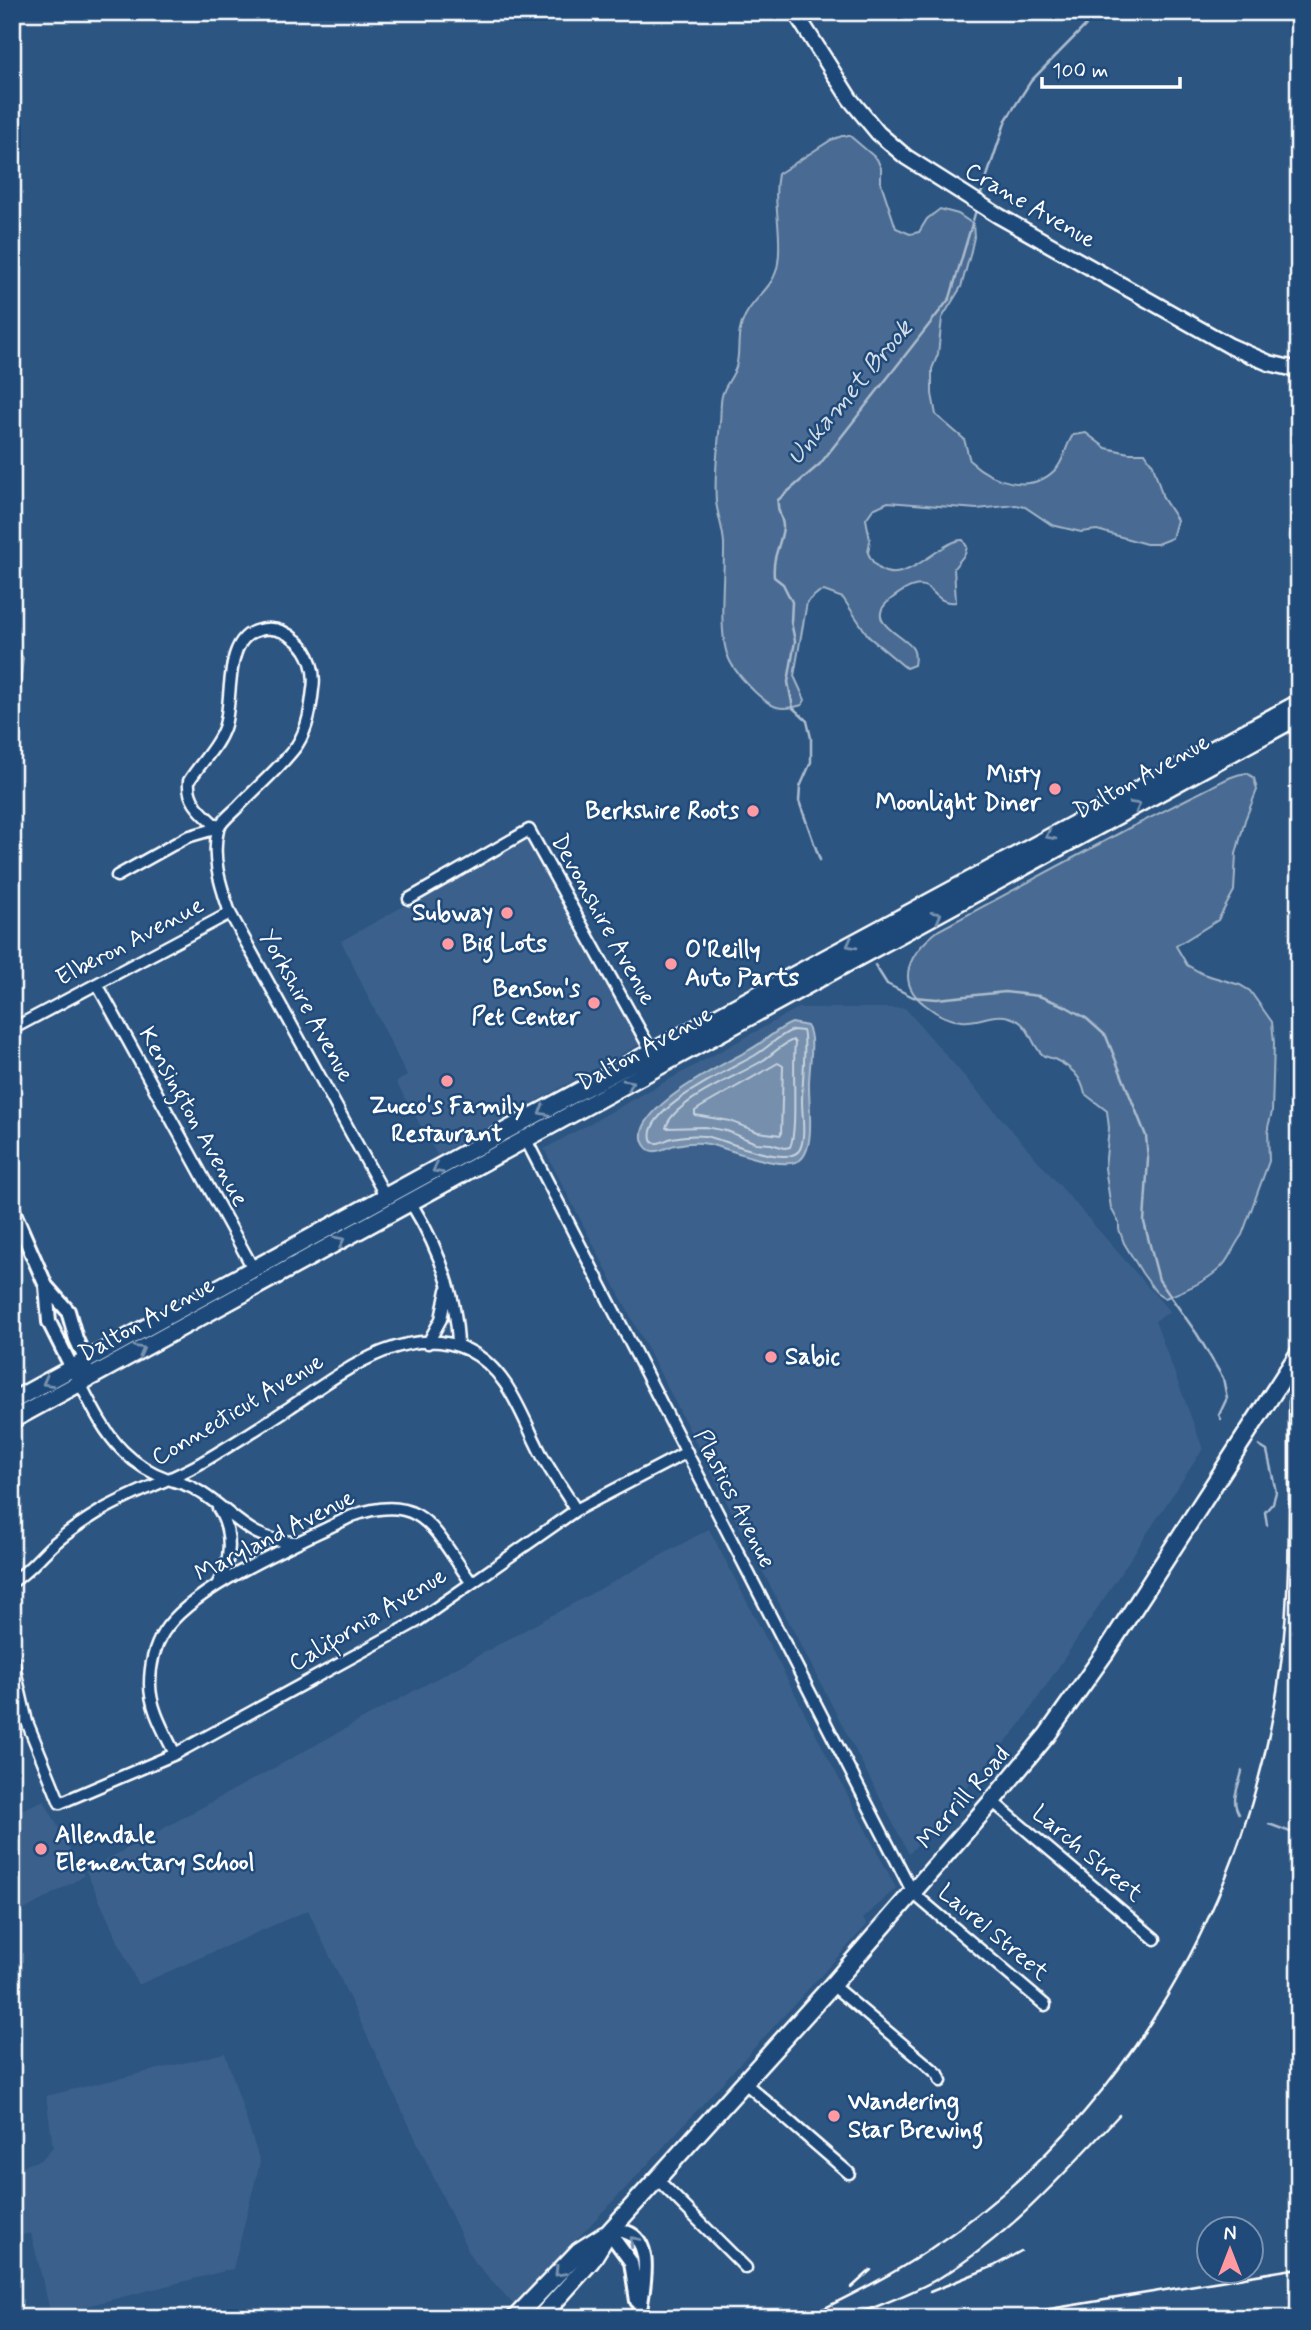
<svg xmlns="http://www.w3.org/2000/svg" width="1311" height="2330" font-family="Mynerve,sans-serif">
<rect width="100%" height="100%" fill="#2c5582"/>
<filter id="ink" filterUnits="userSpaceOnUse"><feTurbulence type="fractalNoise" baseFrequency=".0143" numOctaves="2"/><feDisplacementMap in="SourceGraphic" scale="14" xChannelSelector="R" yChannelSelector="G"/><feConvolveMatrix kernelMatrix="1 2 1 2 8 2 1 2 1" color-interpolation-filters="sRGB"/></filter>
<g filter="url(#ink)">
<path fill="#3b618b" d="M 1299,740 L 1299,1051 L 1296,1050 Z
M 526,838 L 640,1044 L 437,1155 L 396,1082 L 407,1076 L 341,941 Z
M 798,1008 L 905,1008 L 1170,1312 L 1155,1321 L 1203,1449 L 1020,1725 L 909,1854 L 544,1149 Z
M 709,1529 L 896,1888 L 863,1919 L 867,1925 L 635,2178 L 514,2305 L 472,2259 L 308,1910 L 138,1985 L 86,1871 Z
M 44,1800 L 84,1876 L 12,1917 L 12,1814 Z
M 225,2053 L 260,2162 L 233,2269 L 51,2315 L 31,2233 L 18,2236 L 12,2206 L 12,2169 L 41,2160 L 53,2147 L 46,2096 Z"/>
<path fill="#486b92" stroke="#a4b5c8" stroke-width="2" d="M 842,136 L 850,136 L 877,159 L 881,168 L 881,183 L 896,228 L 910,234 L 919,232 L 927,219 L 940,209 L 958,214 L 973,224 L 974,237 L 970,255 L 961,287 L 942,318 L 938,354 L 932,369 L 932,394 L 936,415 L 964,439 L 970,461 C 992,481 1030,495 1055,470 C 1064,462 1065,446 1073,435 L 1086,433 L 1106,448 L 1129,453 L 1145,453 L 1153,465 L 1163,498 L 1177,520 L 1172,538 L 1157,544 L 1146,544 L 1097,530 L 1081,532 L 1052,525 L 1025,507 L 1016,505 L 977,509 L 888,502 L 873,509 L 866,519 L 870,540 L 868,553 C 892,606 939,538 963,540 L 967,547 L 965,554 L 954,568 L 956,602 C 927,606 936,564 890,600 C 862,622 906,636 913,649 C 916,655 915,660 914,665 L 906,668 L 869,637 L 843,598 L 824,591 L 819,592 L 807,602 L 794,676 L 805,700 L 802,705 C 779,712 771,707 755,692 C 746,683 734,671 729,659 C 717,634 725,572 724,543 C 723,529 718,516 716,502 C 714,474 718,449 720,422 C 721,414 720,404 722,396 C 724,386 733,377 736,367 C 741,349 735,336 745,316 C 755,296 775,287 778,263 C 783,233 772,204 778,174 L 831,140 Z
M 12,644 L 23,658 L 12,757 Z
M 1247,773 L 1254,778 L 1257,790 L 1245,820 L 1236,854 L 1234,891 L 1218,920 L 1176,946 L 1187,965 L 1203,974 L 1240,985 L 1250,991 L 1272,1022 L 1274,1043 L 1272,1112 L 1268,1127 L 1269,1161 L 1242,1235 C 1235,1244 1231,1255 1224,1264 C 1211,1280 1184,1291 1165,1298 L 1156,1292 L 1142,1273 L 1124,1243 L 1119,1229 L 1119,1223 L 1111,1208 L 1105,1168 L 1109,1128 L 1107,1111 L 1085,1094 C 1081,1076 1071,1067 1054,1059 C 1054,1059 1045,1056 1044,1056 C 1029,1044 1032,1023 1009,1017 C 993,1012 978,1023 962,1021 C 948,1020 938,1015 928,1007 C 892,982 910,952 939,930 L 1129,828 C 1155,816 1180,802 1205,790 C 1220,783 1230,775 1247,773 Z"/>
<path fill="#748fad" stroke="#acbcce" stroke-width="2" d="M 792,1023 L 807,1026 C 816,1038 808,1071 809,1088 C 809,1106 815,1149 800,1160 C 783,1172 728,1148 708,1144 C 698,1142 685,1143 676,1145 C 667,1146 654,1157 646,1147 C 619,1113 732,1060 751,1049 C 766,1041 776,1029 792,1023 Z"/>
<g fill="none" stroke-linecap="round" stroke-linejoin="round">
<path stroke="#c7d2de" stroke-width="2" d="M 793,1030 L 803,1031 C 807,1041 802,1086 802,1101 C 802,1114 806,1137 800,1149 C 790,1170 723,1138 704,1136 C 695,1135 681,1136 672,1138 C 664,1140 660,1145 652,1142 C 637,1110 737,1067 757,1054 C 770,1046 779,1035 793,1030 Z
M 793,1040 L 795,1043 C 792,1068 798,1131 790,1147 L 785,1148 L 771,1144 L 756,1143 L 727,1131 L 705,1127 L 666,1128 C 671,1102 740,1075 762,1061 C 772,1055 782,1044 793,1040 Z
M 778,1063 L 783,1066 L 781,1135 L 758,1132 L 730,1121 L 695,1115 L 695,1111 L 701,1107 Z"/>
<path stroke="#acbcce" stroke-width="2.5" d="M 980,197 L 1006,120 L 1031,81 L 1099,12
M 820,860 L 799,801 L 800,787 L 811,762 L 811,738 L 807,721 L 793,708 L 788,682 L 795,641 L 791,622 L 792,602 L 783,584 L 774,577 C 772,555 781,546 783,527 C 783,517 776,511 778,500 L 820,464 L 950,298 L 977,207
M 875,965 L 887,984 L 913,997 L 937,999 L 1005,992 L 1039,996 L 1065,1006 L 1086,1018 L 1106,1036 L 1146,1136 L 1148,1159 L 1144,1222 L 1159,1280 L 1197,1334 L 1223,1378 L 1227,1398 L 1219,1415 L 1221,1419
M 1259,1446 L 1267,1451 L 1276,1492 L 1273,1503 L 1265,1512 L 1267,1525
M 1239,1814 C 1230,1799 1239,1787 1242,1771
M 1269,1824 L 1293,1833 L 1296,1837 L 1299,1850"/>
<g stroke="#fff" stroke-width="15">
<path id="minor" d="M 117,876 L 187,837 L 218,828 C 204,814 187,803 189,781 C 200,763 217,748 224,728 C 234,701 222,638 259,630 C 274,626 286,631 297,641 C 310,652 316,672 313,689 C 311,708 308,728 297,745 C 283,765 256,788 239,806 C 232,813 220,822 218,830 C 211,859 221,886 230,913 L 386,1197
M 409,899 L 529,830 L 653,1054
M 97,984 L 254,1270
M 12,1029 L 230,913
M 524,1136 L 913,1893 L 1045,2005
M 411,1203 C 438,1247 457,1294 458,1346
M 428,1343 L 441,1319 L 447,1290
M 80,1383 C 92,1407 104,1432 123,1451 C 136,1464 151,1473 168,1479 C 176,1482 186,1484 193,1488 C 231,1508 247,1542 295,1542
M 218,1508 C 232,1530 233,1561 218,1583
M 12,1582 C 29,1571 40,1556 55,1543 C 68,1532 84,1521 99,1512 C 131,1493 167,1482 199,1464 C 230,1446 260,1427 289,1408 C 337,1376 406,1320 468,1350 C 511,1371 523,1422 545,1461 C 555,1478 566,1494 576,1510
M 12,1657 L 27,1722 L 60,1803 L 175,1754 L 416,1622 L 576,1510 L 687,1452
M 175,1754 C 165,1733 150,1709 150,1684 C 150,1667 154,1648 163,1633 C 192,1586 301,1542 352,1516 C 424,1490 435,1533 471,1582
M 992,1801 L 1155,1939
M 832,1985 L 938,2074 L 941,2081
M 745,2083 L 849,2173
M 657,2179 L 746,2268"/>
</g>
<g stroke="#fff" stroke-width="18">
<path id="tertiary" d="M 12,1208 L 46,1286 L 49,1322 L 75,1374
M 46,1286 L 68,1311 L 76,1339 L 86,1361 L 86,1373 L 80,1383
M 609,2232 C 614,2231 621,2230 626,2232 C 657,2242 641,2295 639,2318
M 609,2232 L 631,2262 L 637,2301"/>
</g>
<g stroke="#fff" stroke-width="19">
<path id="secondary" d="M 795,12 L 850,99 L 878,133 L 906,157 L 999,216 L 1230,346 L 1269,363 L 1299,370"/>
</g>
<g stroke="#fff" stroke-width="21">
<path id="primary" d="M 12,1401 L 533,1116 L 1299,703
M 12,1420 L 1299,716"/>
</g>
<g stroke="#fff" stroke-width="21">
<path id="trunk" d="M 515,2318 L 579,2251 L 604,2235
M 540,2318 L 591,2261 L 609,2232 L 832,1985 L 992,1801 L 1047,1735 L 1105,1653 L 1299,1353"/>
</g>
<use href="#minor" stroke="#1f4a7a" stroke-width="10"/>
<use href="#tertiary" stroke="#1f4a7a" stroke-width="12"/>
<use href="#secondary" stroke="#1f4a7a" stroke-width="14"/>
<use href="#primary" stroke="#1f4a7a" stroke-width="16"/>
<use href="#trunk" stroke="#1f4a7a" stroke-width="16"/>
<path stroke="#fff" stroke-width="2.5" d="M 851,2288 L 871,2270
M 930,2292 L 994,2266 L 1021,2251
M 805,2318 C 847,2297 889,2277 927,2251 C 1125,2119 1252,1898 1281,1663 C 1292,1576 1288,1488 1289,1401
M 848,2318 C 879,2305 912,2294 941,2277 C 1010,2235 1064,2174 1119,2115
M 995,2318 L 1299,2268"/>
</g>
<defs><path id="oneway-chevron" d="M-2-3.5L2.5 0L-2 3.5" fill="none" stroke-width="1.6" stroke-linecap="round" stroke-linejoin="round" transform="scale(1.75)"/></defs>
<g stroke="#7992af">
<use href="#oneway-chevron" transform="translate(1136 806) rotate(-29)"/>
<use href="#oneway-chevron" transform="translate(1050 835) rotate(152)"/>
<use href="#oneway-chevron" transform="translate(937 916) rotate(-29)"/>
<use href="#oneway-chevron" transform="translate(851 944) rotate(152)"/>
<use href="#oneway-chevron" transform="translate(629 1084) rotate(-28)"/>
<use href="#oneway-chevron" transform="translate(543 1111) rotate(152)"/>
<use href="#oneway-chevron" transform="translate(437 1169) rotate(151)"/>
<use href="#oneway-chevron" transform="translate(340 1241) rotate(-28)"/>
<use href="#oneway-chevron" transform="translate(140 1350) rotate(-29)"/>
<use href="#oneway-chevron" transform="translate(47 1382) rotate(151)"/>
<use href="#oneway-chevron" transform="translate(634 2241) rotate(-131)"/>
<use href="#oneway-chevron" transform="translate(559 2272) rotate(134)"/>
</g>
</g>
<g fill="#ff9aa2" stroke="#1f4a7a" stroke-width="2.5">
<circle cx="1055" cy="789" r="7"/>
<circle cx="753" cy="811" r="7"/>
<circle cx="507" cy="913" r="7"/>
<circle cx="448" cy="944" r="7"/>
<circle cx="671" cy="964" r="7"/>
<circle cx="594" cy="1003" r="7"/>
<circle cx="447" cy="1081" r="7"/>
<circle cx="771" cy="1357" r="7"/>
<circle cx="41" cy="1849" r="7"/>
<circle cx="834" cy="2116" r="7"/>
</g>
<g text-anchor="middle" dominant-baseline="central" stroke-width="5" stroke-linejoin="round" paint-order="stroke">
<g font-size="24" fill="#fff" stroke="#1f4a7a">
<text transform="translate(1030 206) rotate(30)">Crane Avenue</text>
<text transform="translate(1142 777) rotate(-29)">Dalton Avenue</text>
<text transform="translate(603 920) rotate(61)">Devonshire Avenue</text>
<text transform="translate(130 942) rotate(-28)">Elberon Avenue</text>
<text transform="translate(306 1006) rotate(61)">Yorkshire Avenue</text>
<text transform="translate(645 1049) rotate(-29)">Dalton Avenue</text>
<text transform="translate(193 1117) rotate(61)">Kensington Avenue</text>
<text transform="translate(147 1320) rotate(-29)">Dalton Avenue</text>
<text transform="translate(238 1410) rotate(-31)">Connecticut Avenue</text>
<text transform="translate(734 1499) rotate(63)">Plastics Avenue</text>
<text transform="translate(275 1536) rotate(-27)">Maryland Avenue</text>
<text transform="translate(368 1620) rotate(-31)">California Avenue</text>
<text transform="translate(964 1798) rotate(-49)">Merrill Road</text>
<text transform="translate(1087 1854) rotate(40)">Larch Street</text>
<text transform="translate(993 1933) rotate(40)">Laurel Street</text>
</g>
<g font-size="24" font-weight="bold" fill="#fff" stroke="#1f4a7a" text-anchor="start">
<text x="1041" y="775" text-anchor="end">Misty<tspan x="1041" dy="28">Moonlight Diner</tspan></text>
<text x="739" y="811" text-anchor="end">Berkshire Roots</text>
<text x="493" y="913" text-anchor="end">Subway</text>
<text x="462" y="944">Big Lots</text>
<text x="685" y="950">O'Reilly<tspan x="685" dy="28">Auto Parts</tspan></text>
<text x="580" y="989" text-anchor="end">Benson's<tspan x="580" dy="28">Pet Center</tspan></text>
<text x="447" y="1106" text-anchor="middle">Zucco's Family<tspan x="447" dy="28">Restaurant</tspan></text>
<text x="785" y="1357">Sabic</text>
<text x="55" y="1835">Allendale<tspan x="55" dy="28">Elementary School</tspan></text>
<text x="848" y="2102">Wandering<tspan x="848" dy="28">Star Brewing</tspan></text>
</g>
<g font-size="26" font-style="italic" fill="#d5dde6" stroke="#1f4a7a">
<text transform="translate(850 393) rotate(-50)">Unkamet Brook</text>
</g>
</g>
<rect width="1311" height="2330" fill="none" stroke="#1f4a7a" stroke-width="42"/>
<rect x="21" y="21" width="1269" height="2288" fill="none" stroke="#fff" stroke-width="2.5" filter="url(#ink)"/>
<g transform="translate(1230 2250)"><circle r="33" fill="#1f4a7a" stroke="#7992af" stroke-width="2"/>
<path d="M0-5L12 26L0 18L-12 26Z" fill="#ff9aa2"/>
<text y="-10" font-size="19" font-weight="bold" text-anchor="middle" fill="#ffffff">N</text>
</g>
<path d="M1042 77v10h138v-10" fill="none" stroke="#ffffff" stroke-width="3.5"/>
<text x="1052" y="77" font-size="21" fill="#ffffff" stroke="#1f4a7a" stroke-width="5" paint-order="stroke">100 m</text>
</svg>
